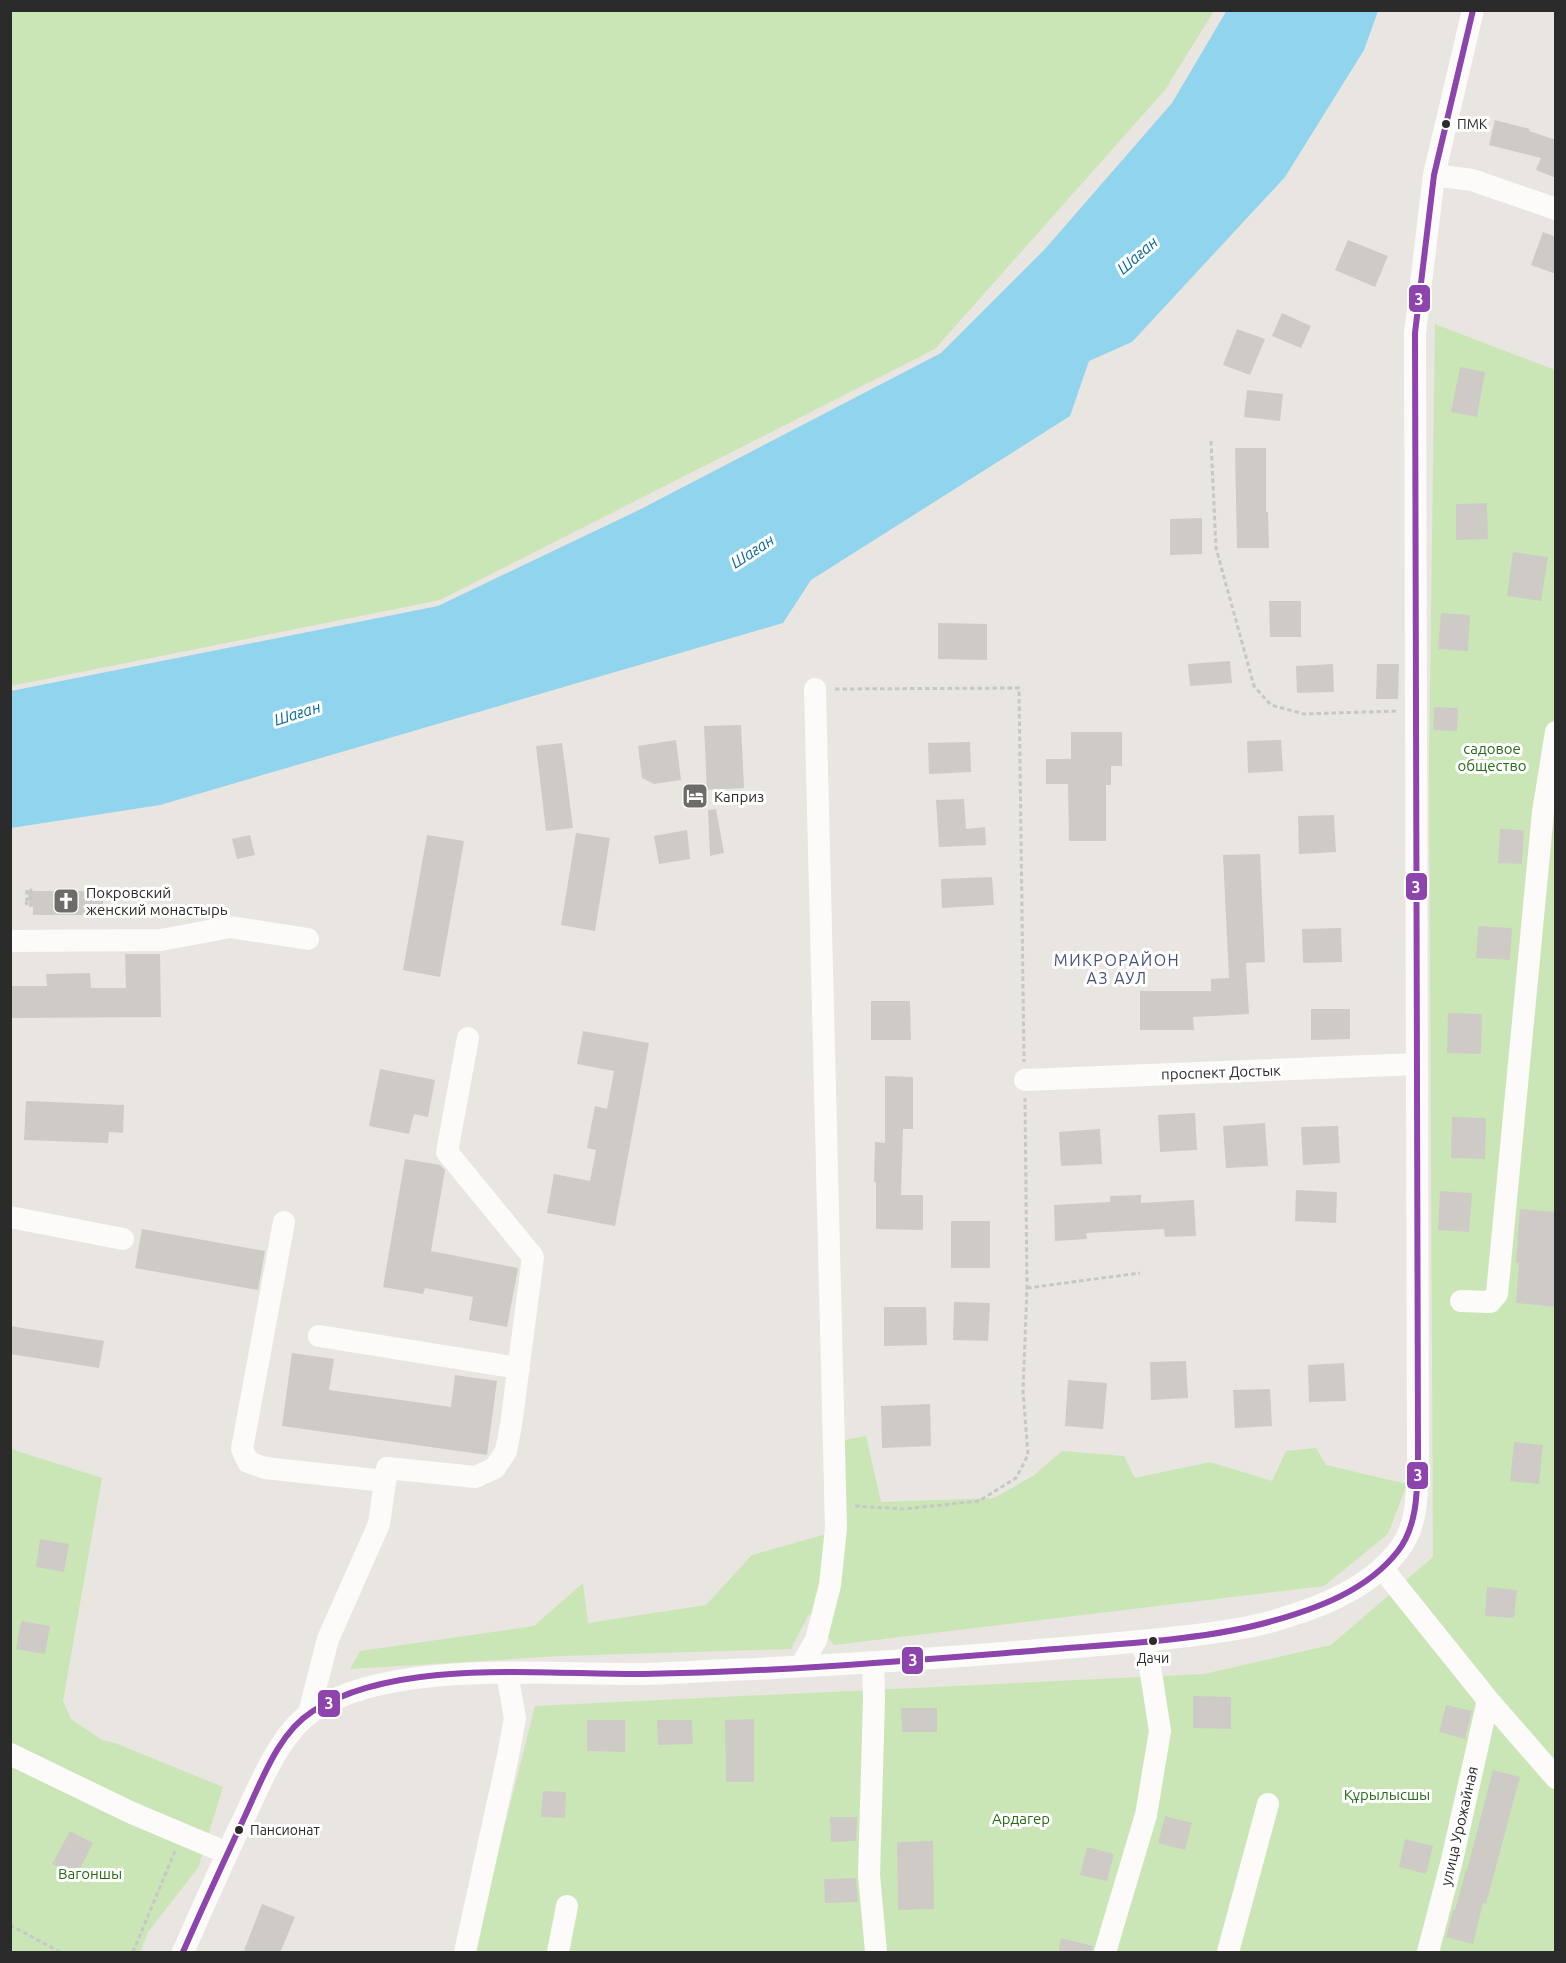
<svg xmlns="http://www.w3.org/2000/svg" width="1566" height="1963" font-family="Ubuntu,sans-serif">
<rect width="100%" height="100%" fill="#e9e5e0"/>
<path fill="#cae6b7" d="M 11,10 L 1214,10 L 1214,11 L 1165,90 L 935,349 L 440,600 L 11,686 Z
M 1435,324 L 1555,370 L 1555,1952 L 473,1952 L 535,1706 L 1204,1674 L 1331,1645 L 1433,1557 L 1429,757 Z
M 866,1436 L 881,1502 L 994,1498 L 1033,1476 L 1062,1451 L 1124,1456 L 1135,1478 L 1210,1462 L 1272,1481 L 1286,1451 L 1316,1448 L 1326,1465 L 1407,1484 L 1388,1534 L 1324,1586 L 834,1645 L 809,1614 L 791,1649 L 561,1656 L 350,1669 L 360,1651 L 534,1626 L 583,1583 L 588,1623 L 706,1605 L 752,1555 L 844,1529 L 839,1441 Z
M 11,1449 L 102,1478 L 63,1701 L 71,1719 L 102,1740 L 115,1743 L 223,1787 L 198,1868 L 148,1932 L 140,1952 L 11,1952 Z"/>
<path fill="#91d4ed" d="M 1227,10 L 1378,11 L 1364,50 L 1285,177 L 1132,342 L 1089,361 L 1070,416 L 811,580 L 783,623 L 160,805 L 11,828 L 11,691 L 438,606 L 639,510 L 941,353 L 1045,249 L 1172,103 Z"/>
<path fill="#cecbc7" d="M 1495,120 L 1530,129 L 1529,131 L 1556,140 L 1556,178 L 1536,170 L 1541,158 L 1489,145 Z
M 1543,232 L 1556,237 L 1556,274 L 1531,265 Z
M 1348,240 L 1388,256 L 1375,287 L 1335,270 Z
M 1282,313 L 1311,326 L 1301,348 L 1272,336 Z
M 1237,329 L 1265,339 L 1250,375 L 1223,365 Z
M 1460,367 L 1485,372 L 1477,417 L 1451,412 Z
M 1247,390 L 1283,394 L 1280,421 L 1244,417 Z
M 1235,448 L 1266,448 L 1266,512 L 1268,512 L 1269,548 L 1237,548 Z
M 1487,503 L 1488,539 L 1456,540 L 1456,504 Z
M 1202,518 L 1202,554 L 1170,555 L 1170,519 Z
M 1513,552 L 1548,557 L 1541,601 L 1507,596 Z
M 1269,601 L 1301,601 L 1301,637 L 1270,637 Z
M 1441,613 L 1470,615 L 1468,651 L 1438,649 Z
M 938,623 L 987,624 L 987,660 L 938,659 Z
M 1230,661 L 1232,683 L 1190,686 L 1188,664 Z
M 1333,664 L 1334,692 L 1297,693 L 1296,666 Z
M 1377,664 L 1399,664 L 1398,699 L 1376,699 Z
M 1434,707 L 1458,708 L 1457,731 L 1433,730 Z
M 741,725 L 744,788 L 707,790 L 704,726 Z
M 1071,732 L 1122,732 L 1122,766 L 1111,766 L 1111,785 L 1106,785 L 1106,841 L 1069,841 L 1068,784 L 1046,784 L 1046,759 L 1071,759 Z
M 676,740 L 681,780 L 654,784 L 642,778 L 638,746 Z
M 1281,740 L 1283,771 L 1248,773 L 1247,741 Z
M 970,742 L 971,772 L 929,774 L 928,743 Z
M 562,743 L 573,828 L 546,831 L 536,746 Z
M 964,799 L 966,829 L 985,827 L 986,845 L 939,847 L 936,800 Z
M 716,809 L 724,853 L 710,856 L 708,810 Z
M 1334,815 L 1336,852 L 1299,854 L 1298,816 Z
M 1500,829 L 1524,830 L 1522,864 L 1498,863 Z
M 687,830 L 690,859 L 659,864 L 654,836 Z
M 576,833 L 610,838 L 595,931 L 561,925 Z
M 250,835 L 255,855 L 237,859 L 232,839 Z
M 427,835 L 464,841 L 440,977 L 403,970 Z
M 1260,854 L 1265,962 L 1246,963 L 1249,1014 L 1193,1017 L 1194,1030 L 1140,1030 L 1140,991 L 1211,991 L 1211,979 L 1229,978 L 1223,855 Z
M 992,877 L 994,905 L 942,908 L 941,879 Z
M 28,891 L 95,891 L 103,899 L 103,907 L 99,913 L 91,915 L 33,915 L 33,907 L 29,907 Z
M 1478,926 L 1512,928 L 1510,960 L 1476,958 Z
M 1341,928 L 1342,962 L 1303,963 L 1302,929 Z
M 125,954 L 160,954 L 161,1017 L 10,1018 L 10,986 L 47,986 L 46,974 L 90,973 L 91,988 L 126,988 Z
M 871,1001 L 910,1001 L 911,1040 L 871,1040 Z
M 1311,1009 L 1350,1009 L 1350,1039 L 1311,1040 Z
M 1448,1013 L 1482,1014 L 1481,1054 L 1447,1053 Z
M 583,1031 L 649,1043 L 615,1226 L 547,1213 L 554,1174 L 590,1181 L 596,1150 L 587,1148 L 595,1106 L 607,1109 L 614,1071 L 577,1064 Z
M 380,1069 L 435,1080 L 428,1117 L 414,1114 L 409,1134 L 369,1126 Z
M 885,1076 L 913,1077 L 913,1129 L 903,1129 L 901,1195 L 923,1195 L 923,1230 L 876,1229 L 876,1182 L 874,1182 L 875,1142 L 885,1143 Z
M 26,1101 L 124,1105 L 123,1133 L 109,1132 L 108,1143 L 24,1140 Z
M 1195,1113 L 1197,1150 L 1160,1152 L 1158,1115 Z
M 1452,1117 L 1486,1118 L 1485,1159 L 1451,1158 Z
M 1265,1123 L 1268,1166 L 1226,1168 L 1223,1126 Z
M 1338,1126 L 1340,1163 L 1303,1165 L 1301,1127 Z
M 1100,1129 L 1102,1164 L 1061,1166 L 1059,1132 Z
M 405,1159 L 440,1165 L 445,1170 L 431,1251 L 518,1268 L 507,1327 L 469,1320 L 473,1297 L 425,1288 L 423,1294 L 383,1287 Z
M 1296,1190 L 1337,1192 L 1336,1223 L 1295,1221 Z
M 1440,1191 L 1472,1193 L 1469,1232 L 1438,1230 Z
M 1141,1195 L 1141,1203 L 1194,1200 L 1196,1236 L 1165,1237 L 1164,1229 L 1086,1233 L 1087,1239 L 1055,1241 L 1054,1205 L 1110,1202 L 1110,1196 Z
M 1520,1209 L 1556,1212 L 1556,1307 L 1516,1303 L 1519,1263 L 1516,1263 Z
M 951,1221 L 990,1221 L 990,1268 L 951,1268 Z
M 142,1229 L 265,1251 L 258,1290 L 135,1268 Z
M 954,1302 L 990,1303 L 988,1341 L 953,1340 Z
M 884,1307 L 926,1307 L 927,1345 L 884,1346 Z
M 10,1326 L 104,1341 L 99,1368 L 10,1354 Z
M 292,1353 L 334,1359 L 329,1390 L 451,1407 L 455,1375 L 497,1381 L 487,1455 L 282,1426 Z
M 1186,1361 L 1188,1398 L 1151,1400 L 1150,1362 Z
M 1344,1363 L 1346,1401 L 1309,1402 L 1308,1365 Z
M 1068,1380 L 1107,1383 L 1103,1429 L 1065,1426 Z
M 1270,1389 L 1272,1426 L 1235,1428 L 1233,1390 Z
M 930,1404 L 931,1446 L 882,1448 L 881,1406 Z
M 1514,1442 L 1543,1445 L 1539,1484 L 1510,1481 Z
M 40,1539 L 69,1544 L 64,1572 L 36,1567 Z
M 1487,1587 L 1517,1590 L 1514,1618 L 1485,1616 Z
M 21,1621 L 50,1626 L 45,1654 L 16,1649 Z
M 1193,1696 L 1231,1697 L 1231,1729 L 1193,1728 Z
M 1446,1705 L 1472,1711 L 1465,1739 L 1439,1732 Z
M 901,1708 L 937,1708 L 937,1732 L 902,1732 Z
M 754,1719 L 754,1782 L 726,1782 L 725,1720 Z
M 587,1720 L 625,1720 L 625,1752 L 587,1751 Z
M 657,1720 L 692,1720 L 693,1744 L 658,1745 Z
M 1493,1770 L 1520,1777 L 1486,1904 L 1483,1903 L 1473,1944 L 1446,1937 L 1453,1910 L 1455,1910 L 1466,1870 L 1467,1870 Z
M 543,1791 L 566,1792 L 565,1818 L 541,1817 Z
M 1165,1816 L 1192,1823 L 1185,1850 L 1158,1843 Z
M 830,1817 L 857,1817 L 856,1841 L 831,1842 Z
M 70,1831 L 93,1843 L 76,1877 L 52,1864 Z
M 1405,1839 L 1433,1846 L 1426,1874 L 1399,1867 Z
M 933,1841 L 934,1909 L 898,1910 L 897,1842 Z
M 1087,1847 L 1114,1854 L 1107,1881 L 1080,1875 Z
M 856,1878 L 858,1902 L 825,1903 L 824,1879 Z
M 262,1904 L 295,1917 L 280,1953 L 243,1953 Z
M 1061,1938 L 1093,1946 L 1092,1953 L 1058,1953 Z"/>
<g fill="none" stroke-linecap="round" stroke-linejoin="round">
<path stroke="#c8c7c7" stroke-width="3" stroke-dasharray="4.5 3" stroke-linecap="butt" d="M 1211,441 L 1216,548 L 1254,686 L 1271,705 L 1304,714 L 1396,711
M 835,689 L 1019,688 L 1024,1062
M 25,900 L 27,900 L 27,890 L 31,890 L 30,900
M 25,904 L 28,903
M 1027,1288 L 1140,1273
M 855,1506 L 904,1509 L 979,1501 L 1016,1478 L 1028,1455 L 1023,1391 L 1027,1288 L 1025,1098
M 10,1925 L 60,1952
M 133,1952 L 175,1851"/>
<path stroke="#fcfbfa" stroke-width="22" d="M 1434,175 L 1472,180 L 1556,209
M 10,941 L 161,940 L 230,927 L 308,939
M 1025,1080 L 1417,1064
M 10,1217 L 123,1239
M 284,1222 L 242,1449 L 248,1462 L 265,1468 L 385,1481
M 1461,1301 L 1490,1302 L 1497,1294 L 1543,812 L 1556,732
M 319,1336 L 519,1368
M 1382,1568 L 1488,1700 L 1556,1778
M 873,1663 L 874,1700 L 869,1875 L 876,1952
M 801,1666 L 816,1640 L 830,1585 L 836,1528 L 815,689
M 309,1713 L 328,1639 L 379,1524 L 387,1468 L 475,1477 L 495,1468 L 506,1451 L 511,1425 L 533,1257 L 447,1152 L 468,1038
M 10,1754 L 132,1813 L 227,1853
M 183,1952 C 203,1907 223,1861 245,1816 C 261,1782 280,1733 313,1711 C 390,1659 551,1675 643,1674 C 680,1673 718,1670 755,1669 C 850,1664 944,1658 1039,1650 C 1089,1646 1138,1642 1188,1636 C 1219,1632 1253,1628 1283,1618 C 1324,1606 1371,1586 1398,1551 C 1419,1525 1417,1490 1418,1458 L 1415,333 L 1434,175 L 1473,10
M 465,1952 L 508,1756 L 515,1718 L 507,1673
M 558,1952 L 567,1906
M 1105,1952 L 1146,1815 L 1160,1731 L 1149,1660 L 1139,1642
M 1228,1952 L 1268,1804
M 1428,1952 L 1452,1860 L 1488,1700"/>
<g stroke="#fff" stroke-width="10">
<path id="bus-1" d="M 183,1952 C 203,1906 224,1861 245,1816 C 262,1780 278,1733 313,1711 C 398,1657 546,1675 644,1674 C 772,1672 904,1661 1032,1651 C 1107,1644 1196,1642 1269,1622 C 1316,1609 1367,1591 1398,1551 C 1418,1525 1417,1490 1418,1458 L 1415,333 L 1434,175 L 1473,10"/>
</g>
<use href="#bus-1" stroke="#8e44ad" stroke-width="6"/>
</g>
<defs>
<g id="hotel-square" transform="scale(1.35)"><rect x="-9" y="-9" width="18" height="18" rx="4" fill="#6e6c6a" stroke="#fff"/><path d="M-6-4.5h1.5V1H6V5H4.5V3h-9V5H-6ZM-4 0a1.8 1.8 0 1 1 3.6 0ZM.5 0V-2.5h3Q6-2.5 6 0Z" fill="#fff"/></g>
<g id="church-square" transform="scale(1.35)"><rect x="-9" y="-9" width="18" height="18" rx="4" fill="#6e6c6a" stroke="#fff"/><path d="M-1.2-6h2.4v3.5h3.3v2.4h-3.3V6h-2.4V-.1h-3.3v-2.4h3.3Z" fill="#fff"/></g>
</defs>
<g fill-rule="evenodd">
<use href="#hotel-square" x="695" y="796"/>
<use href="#church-square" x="66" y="901"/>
</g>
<g fill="#2b2b2b" stroke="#fff" stroke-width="2">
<circle cx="1446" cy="124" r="5"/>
<circle cx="1153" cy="1641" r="5"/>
<circle cx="239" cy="1830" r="5"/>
</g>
<g text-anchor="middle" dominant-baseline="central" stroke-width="6" stroke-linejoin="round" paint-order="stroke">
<g font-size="14" fill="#2b2b2b" stroke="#fff" text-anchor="start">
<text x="1457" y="124">ПМК</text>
<text x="1153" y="1658" text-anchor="middle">Дачи</text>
<text x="250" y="1830">Пансионат</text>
</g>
<g font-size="15" fill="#276b17" stroke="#fff">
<text x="1492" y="748">садовое<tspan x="1492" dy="17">общество</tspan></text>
<text x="1387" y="1794">Құрылысшы</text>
<text x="1021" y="1818">Ардагер</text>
<text x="90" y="1873">Вагоншы</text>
</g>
<g font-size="15" fill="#2b2b2b" stroke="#fff" text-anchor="start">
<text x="714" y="796">Каприз</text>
<text x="86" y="892">Покровский<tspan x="86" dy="17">женский монастырь</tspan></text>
</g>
<g font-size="15" fill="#2b2b2b" stroke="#fff">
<text transform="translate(1221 1072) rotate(-2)">проспект Достык</text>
<text transform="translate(1459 1826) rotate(-77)">улица Урожайная</text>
</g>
<g font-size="16" font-style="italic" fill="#086aa1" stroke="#fff">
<text transform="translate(1137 255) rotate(-41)">Шаған</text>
<text transform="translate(752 551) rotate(-33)">Шаған</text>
<text transform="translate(297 713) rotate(-17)">Шаған</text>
</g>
<g font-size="16" letter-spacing="1.5" fill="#49517d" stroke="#fff">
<text x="1117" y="960">МИКРОРАЙОН<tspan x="1117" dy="18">АЗ АУЛ</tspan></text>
</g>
</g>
<g stroke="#fff" stroke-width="2">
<rect x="1408" y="284" width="23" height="29" rx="6" fill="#8e44ad"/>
<rect x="1405" y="872" width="23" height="29" rx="6" fill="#8e44ad"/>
<rect x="1406" y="1461" width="23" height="29" rx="6" fill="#8e44ad"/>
<rect x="901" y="1646" width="23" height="29" rx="6" fill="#8e44ad"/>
<rect x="317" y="1689" width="24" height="29" rx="6" fill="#8e44ad"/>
</g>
<g font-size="16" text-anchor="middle" font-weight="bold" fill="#fff">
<text x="1419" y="305">3</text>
<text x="1416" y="893">3</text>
<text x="1418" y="1481">3</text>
<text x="913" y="1666">3</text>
<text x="329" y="1709">3</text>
</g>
<rect width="1566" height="1963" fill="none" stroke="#2b2b2b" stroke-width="24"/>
</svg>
